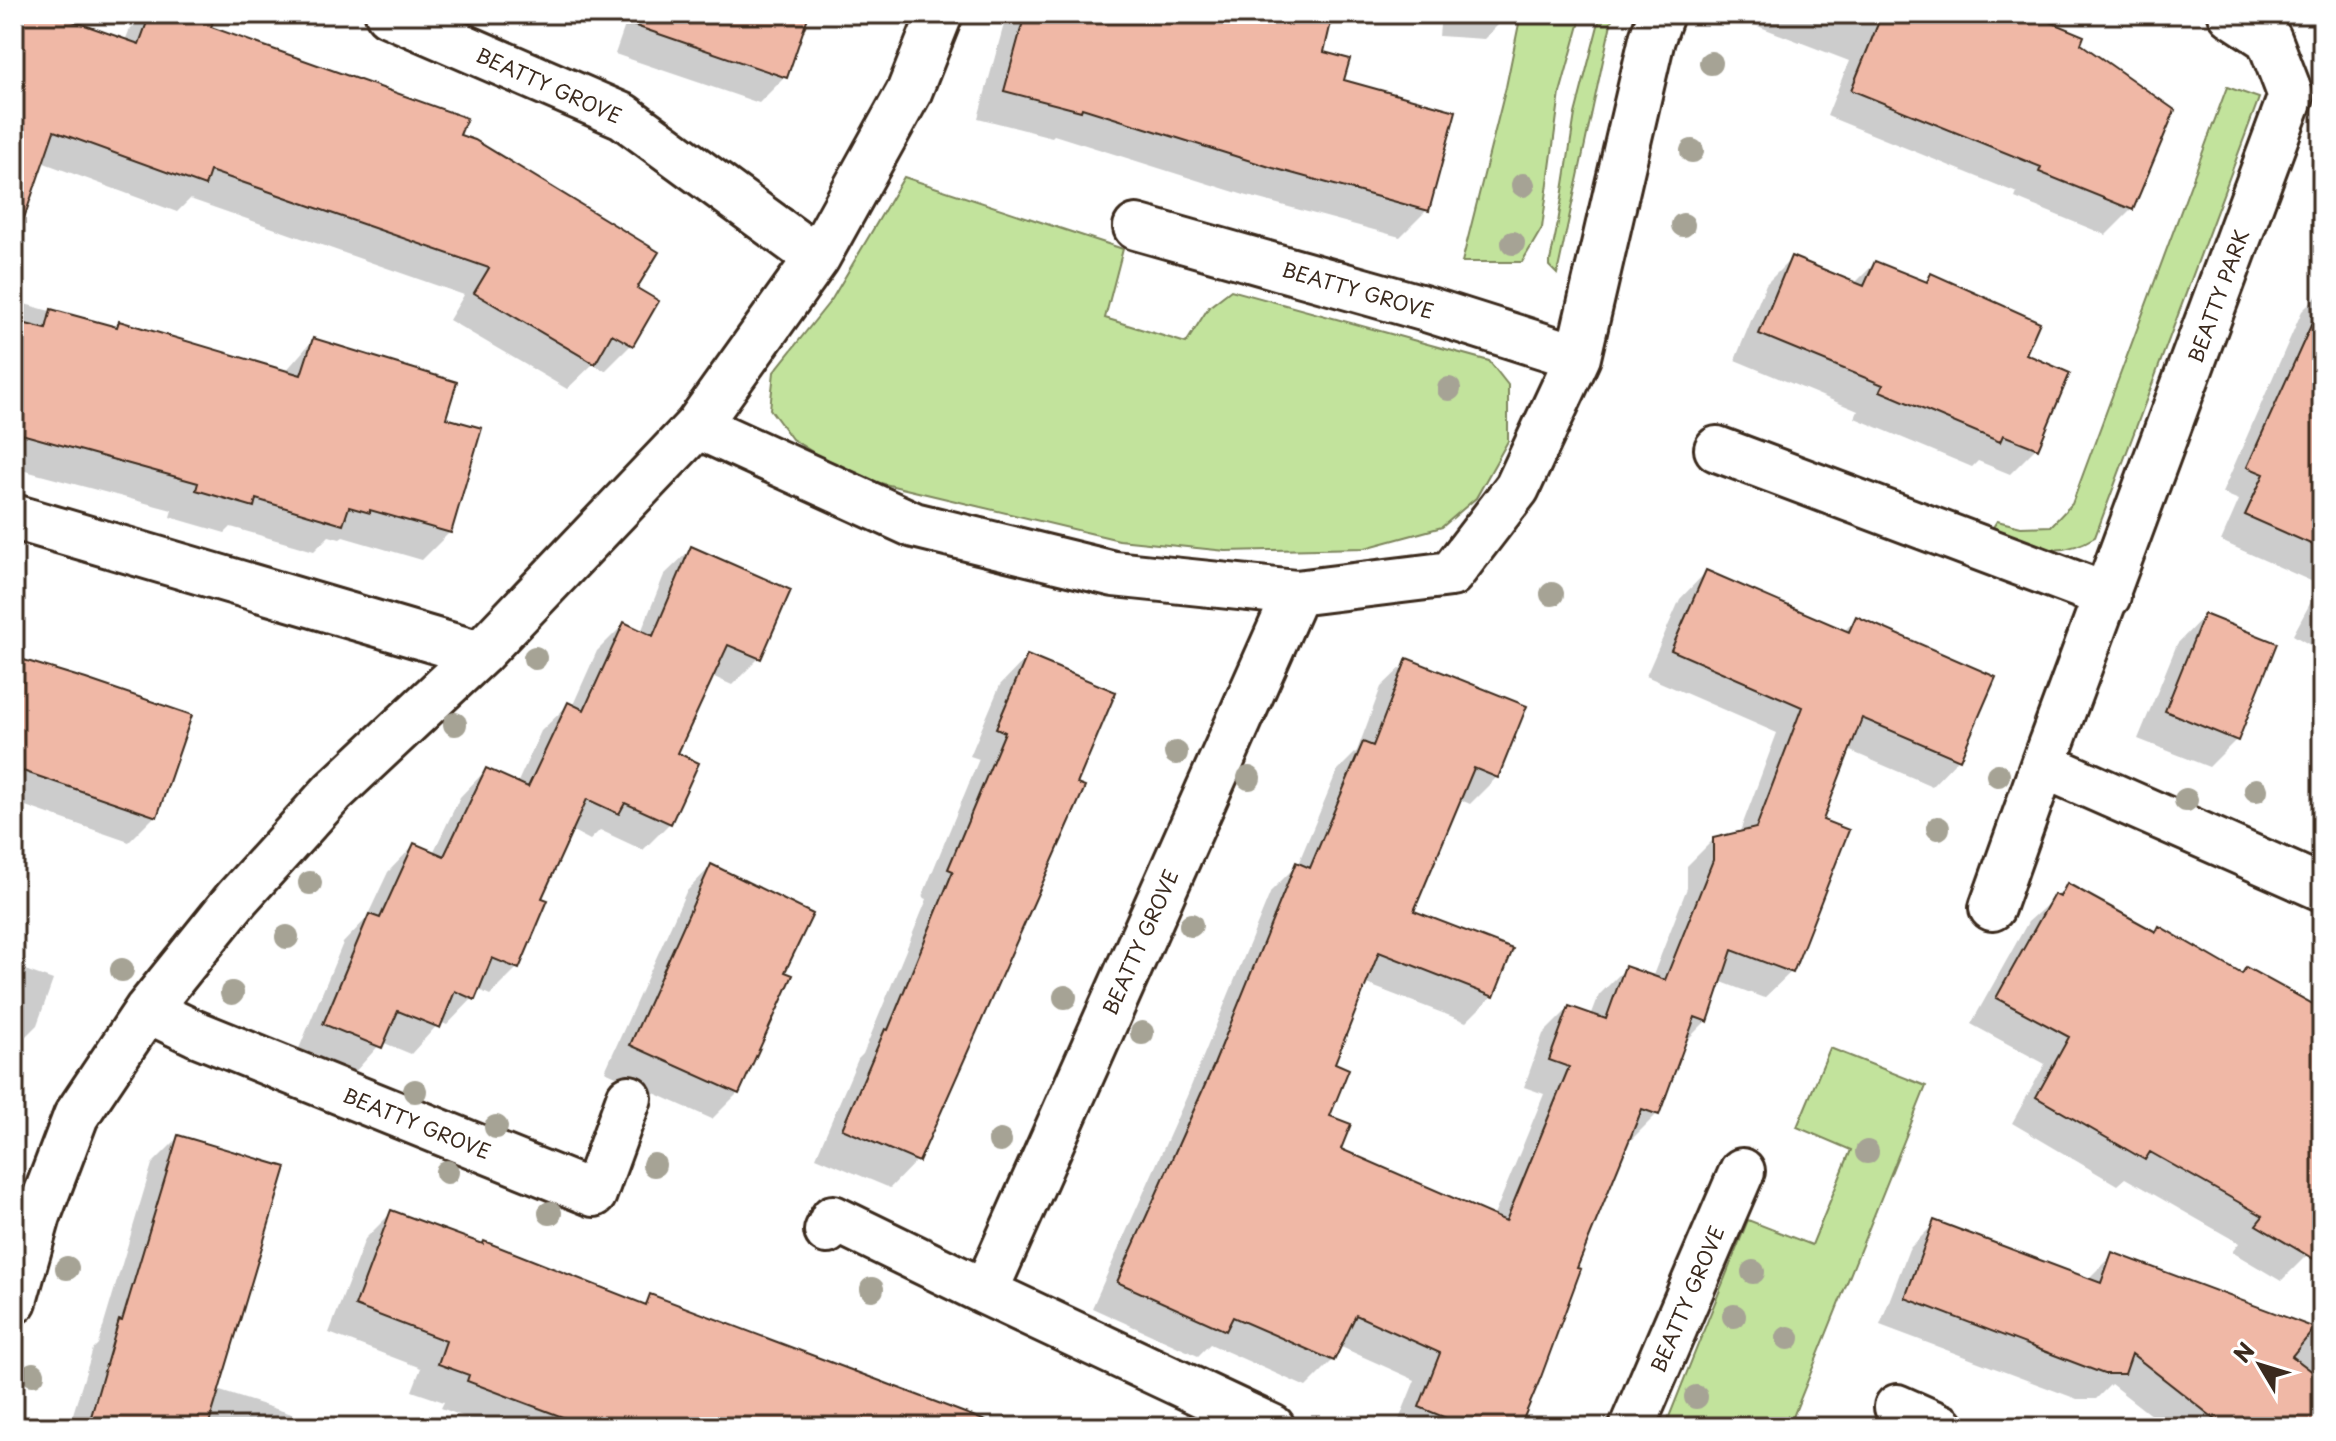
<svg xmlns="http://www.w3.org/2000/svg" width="2336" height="1441" font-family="'Playpen Sans',sans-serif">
<rect width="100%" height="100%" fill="#fff"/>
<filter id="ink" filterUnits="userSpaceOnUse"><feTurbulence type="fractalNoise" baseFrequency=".0125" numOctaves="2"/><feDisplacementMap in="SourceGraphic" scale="16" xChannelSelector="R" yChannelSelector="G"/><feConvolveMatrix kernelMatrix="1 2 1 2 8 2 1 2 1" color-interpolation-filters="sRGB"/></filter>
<g filter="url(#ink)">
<path fill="#c2e39c" stroke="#7e865d" stroke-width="2" d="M 1521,14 L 1582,14 L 1560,93 L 1542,228 L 1522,262 L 1462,262 L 1506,87 Z
M 1601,14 L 1613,14 L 1557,274 L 1549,266 L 1558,223 L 1575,114 Z
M 2227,87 L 2259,98 L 2095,537 C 2054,562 2033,544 1992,529 L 1997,521 L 2021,527 L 2051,526 L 2072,504 Z
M 904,177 L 1123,249 L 1105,318 L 1186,343 L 1209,307 L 1231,290 L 1489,361 L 1508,385 L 1508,441 L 1476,498 L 1442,527 L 1365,548 L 1226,551 L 1119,540 L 851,476 L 792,439 L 770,409 L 774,372 L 832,299 Z
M 1830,1048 L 1926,1086 L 1789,1427 L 1665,1427 L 1748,1220 L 1812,1245 L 1851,1150 L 1797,1127 Z"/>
<path fill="#0003" d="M 14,14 L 47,14 L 125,41 L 129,31 L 146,14 L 181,14 L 208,28 L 458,136 L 634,289 L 656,302 L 631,345 L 605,371 L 593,364 L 567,389 L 449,320 L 464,295 L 190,199 L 177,212 L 36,160 L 14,175 Z
M 629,14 L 807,14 L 785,77 L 759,103 L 615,54 Z
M 1009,14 L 1114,14 L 1341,82 L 1427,210 L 1400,237 L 1244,195 L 1054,135 L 1052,137 L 978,118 L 1006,17 Z
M 1441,14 L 1509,14 L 1484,39 L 1439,36 Z
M 1759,14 L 2025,14 L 2079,45 L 2132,209 L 2106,235 L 2015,198 L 2017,193 L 1827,116 L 1849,61 L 1755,25 Z
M 1792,258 L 1854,284 L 1875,263 L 1925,283 L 1931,276 L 2024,355 L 2036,448 L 2010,474 L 1978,461 L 1972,467 L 1855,418 L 1858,411 L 1735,360 L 1766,284 Z
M 2322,283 L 2322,652 L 2293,635 L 2320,585 L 2221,541 L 2239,500 L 2222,493 L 2302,311 L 2316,297 Z
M 14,301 L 114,329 L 119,323 L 285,372 L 313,340 L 444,419 L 450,532 L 422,560 L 343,537 L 340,539 L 329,536 L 314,551 L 231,527 L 225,533 L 170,517 L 172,510 L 14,468 Z
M 691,549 L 788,591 L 759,658 L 732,685 L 712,676 L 675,754 L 670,823 L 643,850 L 600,830 L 590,840 L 571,830 L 540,899 L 517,968 L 490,995 L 477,989 L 473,998 L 447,1025 L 440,1022 L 411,1054 L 382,1042 L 353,1074 L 298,1051 L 343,943 L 366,919 L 388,872 L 414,845 L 433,853 L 460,797 L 486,770 L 517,784 L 541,731 L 568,705 L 572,707 L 597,651 L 624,624 L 641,632 L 664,575 Z
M 1706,572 L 1843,632 L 1856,619 L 1993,678 L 1958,759 L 1932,786 L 1848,750 L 1820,821 L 1791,972 L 1764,998 L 1719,981 L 1706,1021 L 1683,1044 L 1657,1114 L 1630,1141 L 1627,1140 L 1575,1269 L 1518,1427 L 1396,1427 L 1415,1380 L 1339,1346 L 1333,1360 L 1306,1387 L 1210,1344 L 1198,1356 L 1092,1308 L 1187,1096 L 1271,891 L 1298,864 L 1337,771 L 1357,751 L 1381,687 L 1408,661 L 1497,777 L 1470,804 L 1459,799 L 1411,912 L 1492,996 L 1466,1022 L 1364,983 L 1332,1064 L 1327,1117 L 1338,1150 L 1493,1218 L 1544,1094 L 1524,1087 L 1543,1034 L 1569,1008 L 1591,1016 L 1599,995 L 1626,968 L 1652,978 L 1687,888 L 1687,866 L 1714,839 L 1739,834 L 1777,733 L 1646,676 L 1680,599 Z
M 2204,616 L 2237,739 L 2209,767 L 2138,739 L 2177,644 Z
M 1027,657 L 917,1160 L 890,1188 L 816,1157 L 858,1059 L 863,1054 L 927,899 L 922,897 L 979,759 L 970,756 L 1000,685 Z
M 14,658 L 155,816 L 129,842 L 14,802 Z
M 711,866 L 738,1093 L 712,1119 L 605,1071 L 686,892 Z
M 2068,886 L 2155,933 L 2160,928 L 2241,975 L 2246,969 L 2322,1012 L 2322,1228 L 2307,1255 L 2281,1281 L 2232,1252 L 2239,1243 L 2125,1178 L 2117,1185 L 2012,1123 L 2045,1064 L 1971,1024 L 2028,922 Z
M 14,966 L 53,980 L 37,1025 L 14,1048 Z
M 178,1138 L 217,1390 L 298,1416 L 294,1427 L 69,1427 L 93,1349 L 98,1344 L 152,1164 Z
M 392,1212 L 642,1306 L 651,1297 L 997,1427 L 491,1427 L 441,1408 L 444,1402 L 412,1391 L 421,1368 L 329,1333 L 365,1239 Z
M 1935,1223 L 2087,1280 L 2113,1254 L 2322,1333 L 2322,1427 L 2166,1427 L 2111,1384 L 2096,1399 L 2077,1399 L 1880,1325 L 1909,1249 Z"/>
<path fill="#f0b8a6" stroke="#3b2a1e" stroke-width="2" d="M 14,14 L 53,14 L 139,44 L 150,14 L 216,14 L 211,27 L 467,118 L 460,135 L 475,140 L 659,252 L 637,288 L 659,301 L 633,346 L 612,334 L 595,364 L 474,293 L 489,268 L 210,171 L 205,186 L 54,131 L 22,224 L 14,223 Z
M 629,14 L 809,14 L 787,78 L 627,23 Z
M 1025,14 L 1333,14 L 1324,52 L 1350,59 L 1344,80 L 1456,111 L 1429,211 L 1273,168 L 1082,108 L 1081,111 L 1004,91 Z
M 1882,14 L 2031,14 L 2084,36 L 2081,44 L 2175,110 L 2133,210 L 2039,172 L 2041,167 L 1851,90 Z
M 1791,256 L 1864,286 L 1875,261 L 1927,282 L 1931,273 L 2040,322 L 2026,354 L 2070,373 L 2038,449 L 2003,435 L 2000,442 L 1880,391 L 1883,385 L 1759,334 Z
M 2322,301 L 2322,549 L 2245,515 L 2264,474 L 2247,467 Z
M 51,309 L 117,327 L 119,321 L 301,375 L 313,338 L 457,382 L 446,418 L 482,428 L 451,533 L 370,510 L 370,513 L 349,507 L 343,525 L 256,499 L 254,507 L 196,490 L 198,483 L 14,432 L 14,321 L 46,329 Z
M 691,546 L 791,590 L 761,659 L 728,645 L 678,753 L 699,763 L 671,824 L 625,803 L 619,814 L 587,799 L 542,898 L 548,900 L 519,969 L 492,958 L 475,1000 L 455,991 L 440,1028 L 398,1011 L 382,1048 L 323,1024 L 369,914 L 380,918 L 414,843 L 444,856 L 486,768 L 528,787 L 568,702 L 584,710 L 624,622 L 653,636 Z
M 1706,570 L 1849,632 L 1856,616 L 1996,677 L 1960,760 L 1862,718 L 1823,820 L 1849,830 L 1793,973 L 1732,950 L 1708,1022 L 1695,1017 L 1659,1115 L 1642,1109 L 1577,1268 L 1581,1269 L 1541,1377 L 1520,1427 L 1468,1427 L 1419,1407 L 1440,1353 L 1356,1315 L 1334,1361 L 1233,1317 L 1226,1331 L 1117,1282 L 1213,1067 L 1296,862 L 1310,868 L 1363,742 L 1373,746 L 1407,658 L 1527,706 L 1498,778 L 1474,768 L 1414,911 L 1513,949 L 1494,997 L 1379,952 L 1335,1063 L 1349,1069 L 1330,1116 L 1351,1124 L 1341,1149 L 1506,1221 L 1569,1067 L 1549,1060 L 1569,1006 L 1606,1019 L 1625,966 L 1665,980 L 1713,860 L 1713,838 L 1756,828 L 1802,707 L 1671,650 Z
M 2204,614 L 2277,643 L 2238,741 L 2165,711 Z
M 1027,655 L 1116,692 L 1077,784 L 1085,787 L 919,1162 L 842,1129 L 885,1029 L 888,1030 L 953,871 L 948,869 L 1005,732 L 996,728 Z
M 14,657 L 86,679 L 192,715 L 157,817 L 14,768 Z
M 711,864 L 813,914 L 785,972 L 793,975 L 739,1094 L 630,1045 Z
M 2067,883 L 2156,932 L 2159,926 L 2242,974 L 2246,967 L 2322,1009 L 2322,1264 L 2256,1225 L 2263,1216 L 2150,1152 L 2145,1160 L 2036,1097 L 2069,1037 L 1996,998 L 2054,894 L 2060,897 Z
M 178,1135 L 286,1167 L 208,1427 L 88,1427 L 119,1320 L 122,1321 Z
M 391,1210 L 483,1244 L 484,1241 L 646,1305 L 650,1294 L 986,1421 L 985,1427 L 589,1427 L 467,1381 L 469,1375 L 438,1364 L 446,1341 L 355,1306 Z
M 1934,1220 L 2101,1283 L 2112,1252 L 2315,1328 L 2292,1356 L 2322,1379 L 2322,1427 L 2225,1427 L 2132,1354 L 2125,1374 L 2104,1374 L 1905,1298 Z"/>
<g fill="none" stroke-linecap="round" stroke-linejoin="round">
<g stroke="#3b2a1e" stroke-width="50">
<path id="minor" d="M 388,14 L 623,116 L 817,258 L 697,426
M 2231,14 L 2269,39 L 2291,96 L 2043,765 L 2322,888
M 1136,227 L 1423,308 L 1578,357
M 817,258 L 909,92 L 940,14
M 1717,449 L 2108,596
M 14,517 L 480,654
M 1992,908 L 2043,765
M 147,1010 L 195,1033 L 594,1194 L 629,1098
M 827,1231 L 833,1218 L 985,1292
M 14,1301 L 38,1216 L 76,1116 L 147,1010 L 237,898 L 333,792 L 480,654 L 697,426 L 914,525 L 1114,574 L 1296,593 L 1451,574 L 1517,488 L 1578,357 L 1652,39 L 1661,14
M 1897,1407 L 1942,1427
M 1272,1427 L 985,1292 L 1296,593
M 1632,1427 L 1742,1171"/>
</g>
<use href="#minor" stroke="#fff" stroke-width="44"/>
</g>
<g fill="#a6a395">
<circle cx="1711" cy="63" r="12"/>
<circle cx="1692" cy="151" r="12"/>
<circle cx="1523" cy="185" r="12"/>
<circle cx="1683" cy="225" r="12"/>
<circle cx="1513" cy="243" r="12"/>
<circle cx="1449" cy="389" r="12"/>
<circle cx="1552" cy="594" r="12"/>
<circle cx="535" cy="658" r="12"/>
<circle cx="455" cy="724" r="12"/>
<circle cx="1176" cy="753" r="12"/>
<circle cx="1998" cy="775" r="12"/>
<circle cx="1249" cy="778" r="12"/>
<circle cx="2256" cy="790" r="12"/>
<circle cx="2186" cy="800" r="12"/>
<circle cx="1938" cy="828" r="12"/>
<circle cx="310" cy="883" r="12"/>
<circle cx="1191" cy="925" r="12"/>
<circle cx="287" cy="937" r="12"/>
<circle cx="122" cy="970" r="12"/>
<circle cx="232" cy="993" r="12"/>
<circle cx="1065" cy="997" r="12"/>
<circle cx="1142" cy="1033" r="12"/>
<circle cx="415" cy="1091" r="12"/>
<circle cx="496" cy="1127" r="12"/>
<circle cx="1000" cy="1141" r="12"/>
<circle cx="1867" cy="1152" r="12"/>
<circle cx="654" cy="1165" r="12"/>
<circle cx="447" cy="1172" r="12"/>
<circle cx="550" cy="1213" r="12"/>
<circle cx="67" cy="1268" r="12"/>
<circle cx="1753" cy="1272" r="12"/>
<circle cx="872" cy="1289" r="12"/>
<circle cx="1734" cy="1316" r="12"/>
<circle cx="1788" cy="1338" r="12"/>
<circle cx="33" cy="1374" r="12"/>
<circle cx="1696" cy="1397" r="12"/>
</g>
</g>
<g text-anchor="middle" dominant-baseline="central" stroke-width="8" stroke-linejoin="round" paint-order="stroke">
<g font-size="20" fill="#3b2a1e" stroke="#fff">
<text transform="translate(549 85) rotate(24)">BEATTY GROVE</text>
<text transform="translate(1358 290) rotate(16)">BEATTY GROVE</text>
<text transform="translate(2218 296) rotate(-70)">BEATTY PARK</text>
<text transform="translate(1140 942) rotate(-66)">BEATTY GROVE</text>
<text transform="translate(417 1123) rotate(22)">BEATTY GROVE</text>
<text transform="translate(1687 1299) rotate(-67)">BEATTY GROVE</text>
</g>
</g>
<rect width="2336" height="1441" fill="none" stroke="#fff" stroke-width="48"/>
<rect x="24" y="24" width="2288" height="1393" fill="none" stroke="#3b2a1e" stroke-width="3" filter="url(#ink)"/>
<g transform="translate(2260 1365) rotate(308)" stroke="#ffffff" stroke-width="6" paint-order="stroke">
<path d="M0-6L14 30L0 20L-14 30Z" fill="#3b2a1e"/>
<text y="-12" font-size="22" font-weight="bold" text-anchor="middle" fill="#3b2a1e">N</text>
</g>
</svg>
